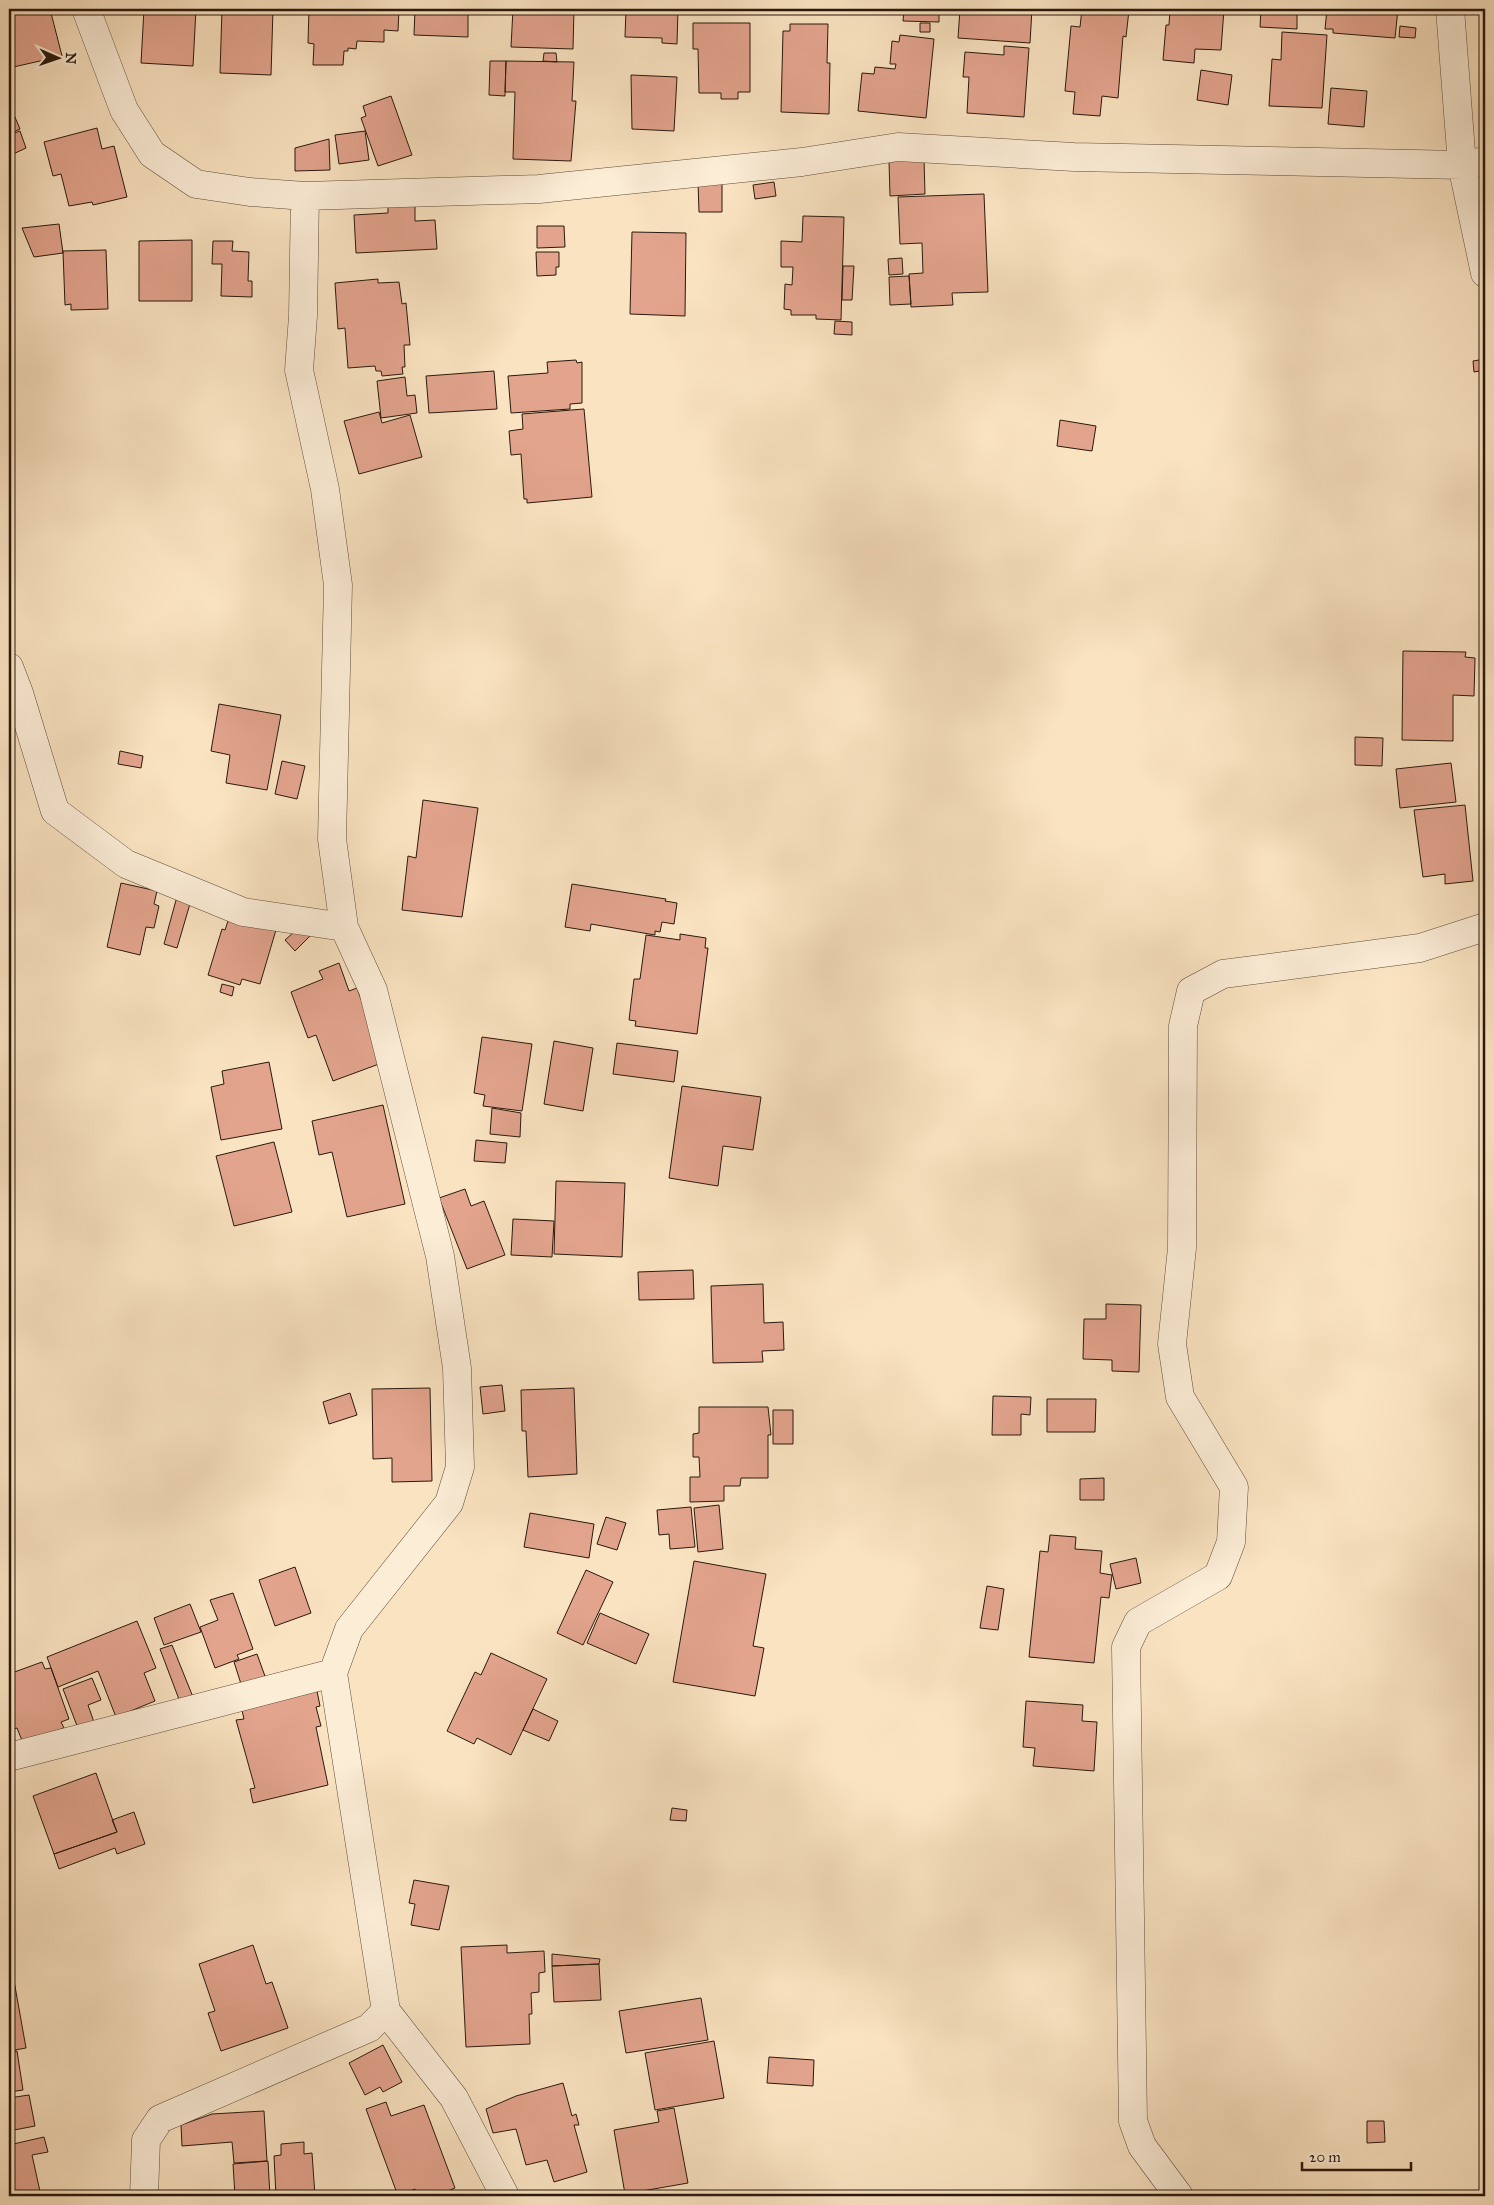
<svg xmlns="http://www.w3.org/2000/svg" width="1494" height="2205" font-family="'IM FELL Great Primer',serif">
<rect width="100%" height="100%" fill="#fae3c1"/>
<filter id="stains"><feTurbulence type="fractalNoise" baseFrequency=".004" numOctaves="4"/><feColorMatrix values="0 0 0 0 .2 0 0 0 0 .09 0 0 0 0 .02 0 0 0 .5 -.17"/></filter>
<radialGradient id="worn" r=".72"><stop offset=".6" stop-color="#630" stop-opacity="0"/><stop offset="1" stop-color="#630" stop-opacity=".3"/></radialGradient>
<path fill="#e3a48e" stroke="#2a190d" d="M 9,9 L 50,9 L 62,56 L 9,68 Z
M 144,9 L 196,9 L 193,66 L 141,63 Z
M 222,9 L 273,9 L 271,75 L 220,73 Z
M 309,9 L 399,9 L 398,31 L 384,30 L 384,42 L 357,41 L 356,49 L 348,48 L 348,51 L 344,51 L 343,65 L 313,65 L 314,44 L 308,43 Z
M 415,9 L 468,9 L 468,37 L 414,35 Z
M 513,9 L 574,9 L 573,49 L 511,47 Z
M 626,9 L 678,9 L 677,44 L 662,43 L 662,38 L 625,37 Z
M 904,9 L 939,9 L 939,22 L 903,21 Z
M 960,9 L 1032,9 L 1030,43 L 958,38 Z
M 1082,9 L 1129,10 L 1126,37 L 1123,36 L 1118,98 L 1102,96 L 1100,116 L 1073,114 L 1075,92 L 1065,91 L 1071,26 L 1080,27 Z
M 1170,9 L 1224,9 L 1221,50 L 1195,49 L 1194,63 L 1163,60 L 1166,25 L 1169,25 Z
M 1261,9 L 1297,9 L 1297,29 L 1260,27 Z
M 1327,9 L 1398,9 L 1395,38 L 1333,33 L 1333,29 L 1325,29 Z
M 693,23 L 750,23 L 750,92 L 738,92 L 738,99 L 721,99 L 721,93 L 699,93 L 698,49 L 693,49 Z
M 920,23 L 930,23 L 930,32 L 920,32 Z
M 790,24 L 828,24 L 827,63 L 830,63 L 829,114 L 781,112 L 783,31 L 790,31 Z
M 1400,26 L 1416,28 L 1415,38 L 1399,37 Z
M 1282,32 L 1327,35 L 1322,108 L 1269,106 L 1272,59 L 1281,60 Z
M 900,35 L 934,39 L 926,118 L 858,111 L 862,73 L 874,74 L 875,67 L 895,69 L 896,64 L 890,64 L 892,41 L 899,42 Z
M 1004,46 L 1029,48 L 1024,117 L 967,113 L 969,77 L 963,77 L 965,52 L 1004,55 Z
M 544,53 L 556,53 L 557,62 L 543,61 Z
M 490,61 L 506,61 L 505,96 L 489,95 Z
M 506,61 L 574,62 L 572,101 L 576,101 L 571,161 L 513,159 L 515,92 L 505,92 Z
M 1201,70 L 1232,75 L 1228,105 L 1197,100 Z
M 631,75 L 677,77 L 674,131 L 632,129 Z
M 1331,88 L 1367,91 L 1364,127 L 1328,124 Z
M 391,96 L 412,155 L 378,166 L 361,118 L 366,116 L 363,106 Z
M 9,103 L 20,129 L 9,134 Z
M 97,128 L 102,149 L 114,146 L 127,197 L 93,205 L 92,202 L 69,206 L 61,174 L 53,176 L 44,142 Z
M 20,131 L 26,148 L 9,156 L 9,135 Z
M 365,131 L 369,160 L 339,164 L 335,135 Z
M 329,139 L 330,170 L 295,171 L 295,148 Z
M 924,159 L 925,194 L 890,196 L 889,161 Z
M 698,182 L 722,182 L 722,212 L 699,212 Z
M 774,182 L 776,196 L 755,199 L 753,185 Z
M 984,194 L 988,292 L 952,293 L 953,305 L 911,307 L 909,274 L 923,273 L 922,243 L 900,244 L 898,197 Z
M 415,204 L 415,221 L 435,220 L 437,249 L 356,253 L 354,215 L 388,213 L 388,205 Z
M 803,216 L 844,217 L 841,320 L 816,319 L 816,315 L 791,315 L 791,310 L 784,309 L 785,284 L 792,285 L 793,267 L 781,267 L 781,241 L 802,242 Z
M 59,224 L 63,253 L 34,257 L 22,228 Z
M 537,226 L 564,226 L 565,247 L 537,248 Z
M 632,232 L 686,233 L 685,316 L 630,314 Z
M 192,240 L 192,301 L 139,301 L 139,241 Z
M 213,241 L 233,241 L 232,251 L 249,252 L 248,281 L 252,281 L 252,297 L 221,296 L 222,264 L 212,264 Z
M 106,250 L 108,309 L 71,310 L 71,304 L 65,305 L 63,251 Z
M 536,252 L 559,252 L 559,267 L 556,267 L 556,275 L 537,276 Z
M 902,258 L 903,274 L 889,275 L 888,259 Z
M 843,266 L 854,266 L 852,300 L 842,300 Z
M 909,276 L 911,304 L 890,305 L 889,277 Z
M 378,279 L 378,283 L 399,282 L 402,304 L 406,303 L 410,345 L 404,345 L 405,367 L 402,367 L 403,374 L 382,376 L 381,371 L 376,371 L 375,366 L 348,368 L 345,328 L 338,329 L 335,283 Z
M 835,321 L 852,322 L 852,335 L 834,334 Z
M 1485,359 L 1485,370 L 1474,372 L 1473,361 Z
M 576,360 L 577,363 L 582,362 L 582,403 L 570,404 L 570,409 L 511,413 L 508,376 L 548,373 L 547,362 Z
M 494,371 L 497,409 L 429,413 L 426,376 Z
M 405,377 L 407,396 L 415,395 L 417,413 L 381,418 L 377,381 Z
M 584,409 L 592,497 L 527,503 L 527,499 L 524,499 L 521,454 L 511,455 L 509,431 L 523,429 L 522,414 Z
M 379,412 L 382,423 L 410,415 L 422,457 L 359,474 L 344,421 Z
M 1060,420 L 1096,426 L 1092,451 L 1057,446 Z
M 1403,651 L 1466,652 L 1465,657 L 1475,658 L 1474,696 L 1453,695 L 1453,741 L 1402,740 Z
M 219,704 L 281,715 L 267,790 L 226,783 L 230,755 L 211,751 Z
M 1355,737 L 1383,738 L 1382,766 L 1355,765 Z
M 120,751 L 143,756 L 141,768 L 118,764 Z
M 282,761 L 305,766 L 297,799 L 275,794 Z
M 1451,763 L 1456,802 L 1400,808 L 1396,769 Z
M 423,800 L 478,808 L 462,917 L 402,910 L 408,856 L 416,858 Z
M 1465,805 L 1473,881 L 1445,884 L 1445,874 L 1423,877 L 1414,810 Z
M 121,883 L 157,891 L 154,904 L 159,906 L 154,928 L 146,927 L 140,955 L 107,947 Z
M 572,884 L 666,899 L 665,901 L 677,903 L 674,924 L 662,922 L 660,932 L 655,931 L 655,935 L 591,924 L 590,931 L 565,927 Z
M 178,893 L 192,897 L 177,948 L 164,944 Z
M 230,915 L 278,923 L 260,984 L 242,979 L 240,985 L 208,975 L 222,929 L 225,930 Z
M 302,925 L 311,935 L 295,951 L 285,940 Z
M 680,934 L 706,938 L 705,948 L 708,948 L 697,1034 L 635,1026 L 636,1021 L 629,1020 L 634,979 L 640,979 L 646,935 L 680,940 Z
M 339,963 L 349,991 L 357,988 L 377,1044 L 373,1045 L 379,1064 L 333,1081 L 316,1035 L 308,1038 L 291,992 L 323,979 L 319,971 Z
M 222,984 L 234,987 L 232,996 L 220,992 Z
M 482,1037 L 532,1044 L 522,1111 L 483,1106 L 485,1095 L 474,1093 Z
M 554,1041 L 593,1048 L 583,1111 L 544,1104 Z
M 617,1043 L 678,1051 L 674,1082 L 613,1074 Z
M 269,1062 L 282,1129 L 221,1140 L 211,1087 L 224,1084 L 222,1071 Z
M 682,1086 L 761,1097 L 753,1150 L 723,1146 L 718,1186 L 669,1178 Z
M 383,1105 L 405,1204 L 347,1217 L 332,1152 L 319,1155 L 312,1121 Z
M 492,1108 L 521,1113 L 520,1137 L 490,1134 Z
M 476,1140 L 507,1143 L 505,1163 L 474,1161 Z
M 274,1142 L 292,1212 L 234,1226 L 216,1156 Z
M 556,1181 L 625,1183 L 622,1257 L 554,1254 Z
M 465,1189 L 471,1206 L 484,1201 L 505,1255 L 467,1269 L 439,1198 Z
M 513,1219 L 554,1221 L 552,1257 L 511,1255 Z
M 693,1270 L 694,1299 L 639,1300 L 638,1272 Z
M 763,1284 L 764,1323 L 783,1322 L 784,1350 L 762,1351 L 763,1362 L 713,1363 L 711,1286 Z
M 1106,1304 L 1141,1305 L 1139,1372 L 1112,1371 L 1112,1360 L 1083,1359 L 1084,1319 L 1106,1319 Z
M 502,1385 L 505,1411 L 483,1414 L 480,1387 Z
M 430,1388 L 432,1481 L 392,1482 L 392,1458 L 373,1459 L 372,1389 Z
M 574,1388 L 577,1474 L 528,1477 L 526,1431 L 522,1431 L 521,1390 Z
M 350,1393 L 357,1415 L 329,1424 L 323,1402 Z
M 993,1396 L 1031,1397 L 1030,1415 L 1021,1414 L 1021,1435 L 992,1435 Z
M 1047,1399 L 1096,1399 L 1095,1432 L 1047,1432 Z
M 699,1407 L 768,1407 L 771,1435 L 768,1435 L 768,1478 L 741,1478 L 740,1486 L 724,1486 L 724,1501 L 690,1502 L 690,1477 L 700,1477 L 699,1457 L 693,1457 L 693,1434 L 699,1433 Z
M 773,1410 L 793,1410 L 793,1444 L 773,1444 Z
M 1104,1478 L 1104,1500 L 1080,1500 L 1080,1479 Z
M 719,1505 L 723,1549 L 698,1552 L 694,1508 Z
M 691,1507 L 695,1547 L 670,1549 L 669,1534 L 659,1535 L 657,1510 Z
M 530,1513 L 594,1524 L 589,1558 L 524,1547 Z
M 606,1517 L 626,1523 L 617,1550 L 597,1544 Z
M 1050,1535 L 1076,1537 L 1075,1549 L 1102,1551 L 1100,1573 L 1112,1575 L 1109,1598 L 1101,1597 L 1094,1663 L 1029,1657 L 1040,1551 L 1048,1552 Z
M 1136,1558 L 1141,1583 L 1116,1589 L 1110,1564 Z
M 694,1561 L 766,1574 L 753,1646 L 764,1648 L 755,1696 L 673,1682 Z
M 295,1567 L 311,1613 L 275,1626 L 259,1580 Z
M 586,1570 L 613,1582 L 583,1645 L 557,1633 Z
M 987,1586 L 1004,1589 L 998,1630 L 980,1628 Z
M 233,1593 L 253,1649 L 237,1655 L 239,1659 L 215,1668 L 200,1627 L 218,1620 L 210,1600 Z
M 190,1604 L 201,1632 L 164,1645 L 154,1618 Z
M 600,1613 L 649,1634 L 636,1664 L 587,1643 Z
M 137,1621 L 156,1668 L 144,1673 L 155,1701 L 116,1717 L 98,1671 L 58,1687 L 47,1657 Z
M 172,1645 L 193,1697 L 180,1702 L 160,1649 Z
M 491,1653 L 547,1679 L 511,1755 L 477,1738 L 474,1744 L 447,1731 L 475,1672 L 481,1675 Z
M 257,1654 L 266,1679 L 242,1687 L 234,1662 Z
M 42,1662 L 45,1669 L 51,1668 L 69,1719 L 61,1722 L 64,1728 L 23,1743 L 17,1728 L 10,1730 L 9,1726 L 9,1712 L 12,1710 L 11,1707 L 9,1708 L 9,1674 Z
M 92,1678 L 101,1700 L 88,1705 L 95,1725 L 79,1731 L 63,1689 Z
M 316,1686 L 320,1706 L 316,1707 L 321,1726 L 316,1727 L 328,1785 L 253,1803 L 250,1789 L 255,1788 L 236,1720 L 244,1719 L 241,1706 Z
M 1026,1701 L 1083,1705 L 1082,1721 L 1097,1722 L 1094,1771 L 1033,1766 L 1035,1748 L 1023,1747 Z
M 533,1709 L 558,1721 L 549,1741 L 523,1730 Z
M 96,1773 L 117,1832 L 54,1854 L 33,1796 Z
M 672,1808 L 687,1810 L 686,1821 L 670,1820 Z
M 134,1812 L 145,1844 L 117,1854 L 115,1848 L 59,1869 L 54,1854 L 117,1832 L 112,1820 Z
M 414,1880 L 449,1886 L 439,1930 L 411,1925 L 415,1904 L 409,1903 Z
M 253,1945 L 266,1984 L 272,1982 L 288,2028 L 221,2051 L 208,2013 L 215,2011 L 199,1964 Z
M 507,1945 L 507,1953 L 544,1951 L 545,1972 L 539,1973 L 539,1992 L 531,1993 L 532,2014 L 529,2014 L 530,2044 L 466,2047 L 461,1947 Z
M 552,1954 L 600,1959 L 599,1964 L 552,1966 Z
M 599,1964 L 601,2000 L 554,2002 L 552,1966 Z
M 13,1975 L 26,2048 L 9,2051 L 9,1976 Z
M 701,1998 L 708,2040 L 626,2053 L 619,2011 Z
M 714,2041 L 724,2098 L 655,2110 L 645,2053 Z
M 383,2045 L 402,2082 L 383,2092 L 380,2087 L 365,2095 L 349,2063 Z
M 17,2051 L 23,2090 L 9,2092 L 9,2053 Z
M 769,2057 L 814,2060 L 813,2086 L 767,2083 Z
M 563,2083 L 572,2116 L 576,2114 L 579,2125 L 574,2125 L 587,2172 L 554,2182 L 547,2160 L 526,2165 L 516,2129 L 493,2133 L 486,2109 L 516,2096 Z
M 29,2095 L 35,2126 L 9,2131 L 9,2098 Z
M 386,2102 L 391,2116 L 424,2105 L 455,2188 L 436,2196 L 418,2196 L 415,2189 L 398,2196 L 366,2109 Z
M 674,2108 L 688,2183 L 625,2194 L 614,2130 L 659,2122 L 657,2111 Z
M 264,2111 L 267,2161 L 234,2163 L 232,2142 L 182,2146 L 181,2125 L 212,2114 Z
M 1367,2121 L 1384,2121 L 1385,2142 L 1367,2143 Z
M 44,2137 L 48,2152 L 32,2155 L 41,2196 L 9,2196 L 9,2145 Z
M 304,2142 L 304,2154 L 312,2153 L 315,2196 L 276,2196 L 274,2156 L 281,2155 L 281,2144 Z
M 268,2161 L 270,2196 L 235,2196 L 233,2164 Z"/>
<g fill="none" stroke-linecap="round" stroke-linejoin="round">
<g stroke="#5e4c3a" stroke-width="29">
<path id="minor" d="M 86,9 L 124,110 L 152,154 L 196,184 L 250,192 L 305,196 L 539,189 L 802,162 L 898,147 L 1074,157 L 1462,165 L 1485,161
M 1450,9 L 1462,165 L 1485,273
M 305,196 L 303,316 L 299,370 L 325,489 L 338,585 L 332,839 L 344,927 L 373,990 L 440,1256 L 457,1368 L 460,1467 L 449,1503 L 349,1629 L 333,1673 L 386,2011 L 454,2098 L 505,2196
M 9,667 L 19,693 L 55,811 L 126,864 L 243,912 L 344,927
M 9,1757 L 333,1673
M 144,2196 L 146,2140 L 160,2119 L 369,2028 L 386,2011
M 1179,2196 L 1142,2146 L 1133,2121 L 1126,1647 L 1138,1622 L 1218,1576 L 1231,1542 L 1234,1487 L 1180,1397 L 1172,1344 L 1182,1248 L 1183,1026 L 1191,991 L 1223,974 L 1420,948 L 1485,927"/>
</g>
<use href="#minor" stroke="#fcedd7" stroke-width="28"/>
</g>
<rect width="1494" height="2205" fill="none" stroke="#fae3c1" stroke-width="30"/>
<rect x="10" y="10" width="1474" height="2185" fill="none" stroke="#2a190d" stroke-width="2.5"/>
<rect x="15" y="15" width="1464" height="2175" fill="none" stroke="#2a190d"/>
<g transform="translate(58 58) rotate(92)" stroke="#fcedd7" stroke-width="4" paint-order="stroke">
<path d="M0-4L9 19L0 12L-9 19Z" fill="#2a190d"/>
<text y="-8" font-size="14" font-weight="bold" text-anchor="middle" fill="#2a190d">N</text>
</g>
<path d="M1302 2162v8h109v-8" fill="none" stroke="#2a190d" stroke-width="2.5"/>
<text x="1309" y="2162" font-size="15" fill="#2a190d" stroke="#fcedd7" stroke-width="4" paint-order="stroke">20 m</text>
<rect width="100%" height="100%" filter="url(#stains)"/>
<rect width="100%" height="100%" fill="url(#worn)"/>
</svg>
